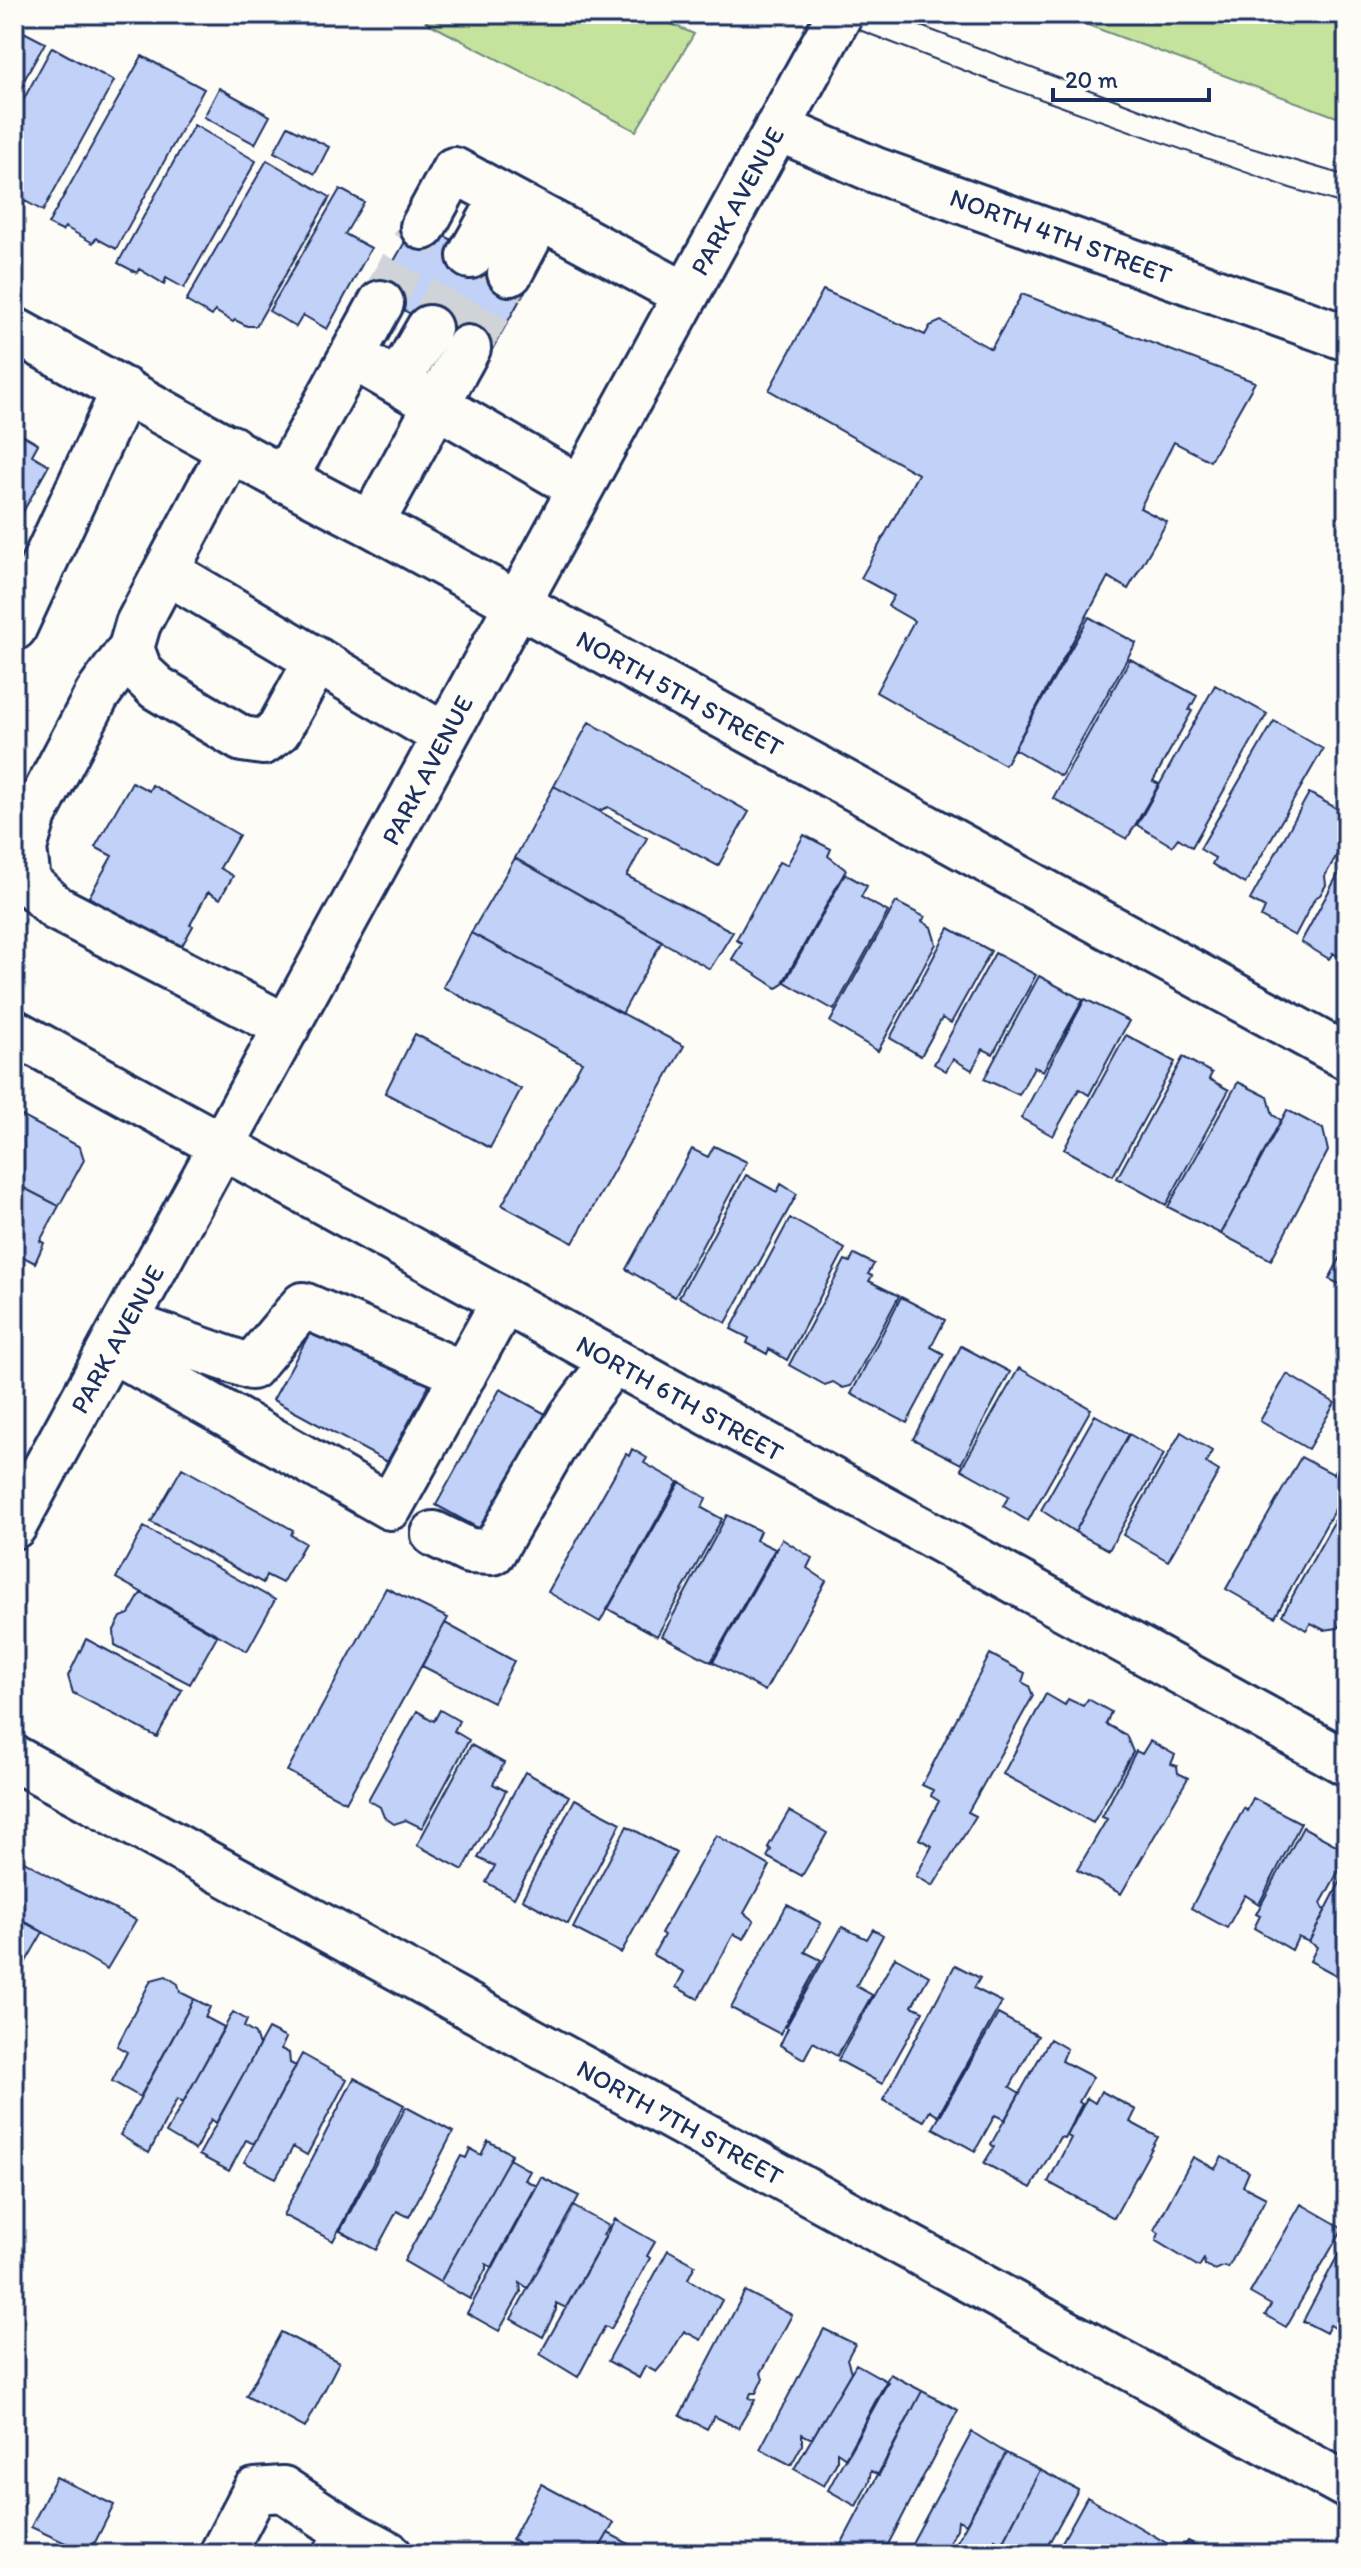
<svg xmlns="http://www.w3.org/2000/svg" width="1361" height="2568" font-family="Itim,sans-serif">
<rect width="100%" height="100%" fill="#fdfcf7"/>
<filter id="ink" filterUnits="userSpaceOnUse"><feTurbulence type="fractalNoise" baseFrequency=".0125" numOctaves="2"/><feDisplacementMap in="SourceGraphic" scale="16" xChannelSelector="R" yChannelSelector="G"/><feConvolveMatrix kernelMatrix="1 2 1 2 8 2 1 2 1" color-interpolation-filters="sRGB"/></filter>
<g filter="url(#ink)">
<path fill="#c5e39c" stroke="#70897d" stroke-width="2" d="M 430,14 L 649,14 L 694,34 L 636,131 L 426,22 Z
M 1058,14 L 1347,14 L 1347,120 L 1342,119 Z"/>
<path fill="#c2d1f7" stroke="#1b2f5e" stroke-width="2" d="M 14,27 L 45,43 L 14,98 Z
M 52,47 L 114,81 L 43,211 L 25,201 L 22,205 L 14,201 L 14,117 Z
M 142,56 L 204,89 L 116,249 L 96,238 L 93,243 L 65,227 L 62,231 L 48,224 Z
M 219,88 L 270,116 L 255,144 L 204,117 Z
M 194,125 L 256,161 L 184,288 L 166,278 L 164,284 L 139,269 L 137,273 L 118,263 Z
M 288,126 L 329,147 L 315,174 L 274,152 Z
M 267,160 L 330,197 L 256,326 L 247,326 L 235,320 L 233,322 L 215,311 L 212,316 L 186,301 Z
M 340,189 L 364,202 L 345,234 L 371,248 L 327,329 L 303,315 L 296,327 L 269,311 Z
M 417,221 L 530,282 L 488,357 L 375,294 Z
M 823,290 L 925,335 L 930,326 L 941,321 L 991,349 L 1022,294 L 1255,382 L 1210,461 L 1174,442 L 1140,508 L 1167,522 L 1128,589 L 1108,577 L 1005,765 L 876,692 L 914,621 L 888,606 L 894,596 L 861,578 L 918,474 L 769,390 Z
M 14,430 L 38,444 L 32,455 L 49,465 L 14,528 Z
M 1089,617 L 1136,643 L 1061,776 L 1014,749 Z
M 1130,659 L 1197,696 L 1189,710 L 1192,711 L 1153,781 L 1159,784 L 1127,839 L 1053,798 Z
M 1215,685 L 1267,714 L 1192,847 L 1178,838 L 1172,846 L 1137,825 Z
M 1274,721 L 1323,749 L 1245,884 L 1212,864 L 1215,858 L 1200,849 Z
M 589,722 L 749,812 L 718,866 L 608,807 L 599,811 L 554,786 Z
M 132,782 L 149,791 L 152,785 L 239,835 L 220,868 L 233,876 L 220,899 L 208,892 L 190,925 L 193,926 L 178,953 L 155,935 L 89,897 L 112,856 L 95,847 Z
M 554,786 L 647,838 L 627,876 L 733,932 L 710,969 L 515,858 Z
M 1309,793 L 1347,814 L 1347,837 L 1325,876 L 1326,885 L 1320,895 L 1315,898 L 1295,936 L 1261,917 L 1265,908 L 1250,900 Z
M 804,835 L 831,849 L 828,856 L 846,870 L 781,986 L 777,988 L 732,959 L 742,943 L 736,940 L 779,862 L 787,865 Z
M 515,858 L 662,941 L 622,1014 L 471,933 Z
M 1347,858 L 1347,958 L 1342,959 L 1333,953 L 1329,959 L 1301,942 Z
M 845,874 L 867,886 L 861,897 L 888,912 L 834,1010 L 785,982 Z
M 896,902 L 925,917 L 922,921 L 931,927 L 936,944 L 878,1051 L 830,1022 Z
M 949,928 L 991,951 L 951,1023 L 942,1018 L 921,1056 L 890,1038 Z
M 471,933 L 684,1046 L 573,1243 L 502,1205 L 582,1062 L 443,987 Z
M 995,953 L 1036,975 L 993,1054 L 983,1049 L 972,1070 L 953,1059 L 946,1071 L 934,1064 Z
M 1039,976 L 1083,1000 L 1043,1071 L 1034,1067 L 1019,1095 L 984,1079 Z
M 1085,999 L 1129,1021 L 1089,1095 L 1079,1089 L 1053,1136 L 1021,1118 Z
M 415,1034 L 521,1089 L 490,1148 L 385,1093 Z
M 1126,1035 L 1175,1062 L 1113,1176 L 1064,1149 Z
M 1183,1057 L 1212,1073 L 1209,1079 L 1229,1090 L 1166,1205 L 1117,1178 Z
M 1238,1082 L 1268,1097 L 1273,1115 L 1281,1120 L 1221,1234 L 1168,1207 Z
M 1287,1110 L 1323,1129 L 1328,1151 L 1271,1260 L 1221,1234 Z
M 14,1112 L 80,1147 L 84,1160 L 59,1206 L 14,1183 Z
M 714,1146 L 747,1162 L 675,1297 L 626,1269 L 692,1149 L 708,1157 Z
M 746,1175 L 777,1192 L 781,1184 L 797,1194 L 726,1323 L 679,1297 Z
M 14,1183 L 59,1206 L 40,1241 L 44,1243 L 35,1263 L 14,1252 Z
M 790,1218 L 845,1249 L 787,1360 L 769,1349 L 767,1354 L 747,1343 L 749,1338 L 731,1329 Z
M 1347,1245 L 1347,1288 L 1329,1279 Z
M 854,1254 L 874,1264 L 868,1274 L 872,1276 L 869,1281 L 899,1296 L 851,1386 L 843,1388 L 833,1382 L 825,1385 L 789,1365 L 845,1260 L 850,1262 Z
M 901,1297 L 945,1320 L 931,1347 L 944,1354 L 907,1423 L 851,1394 Z
M 318,1318 L 433,1378 L 387,1462 L 273,1400 Z
M 961,1346 L 1010,1372 L 961,1464 L 913,1439 Z
M 1019,1368 L 1091,1409 L 1028,1521 L 1003,1506 L 1009,1496 L 961,1469 Z
M 1287,1374 L 1335,1403 L 1308,1449 L 1260,1421 Z
M 500,1389 L 551,1417 L 487,1533 L 436,1505 Z
M 1095,1415 L 1129,1434 L 1075,1532 L 1041,1510 Z
M 1181,1432 L 1212,1451 L 1206,1463 L 1219,1471 L 1168,1561 L 1123,1535 Z
M 1129,1434 L 1164,1454 L 1109,1550 L 1075,1532 Z
M 632,1449 L 647,1458 L 644,1463 L 678,1482 L 600,1622 L 548,1592 L 626,1454 L 629,1456 Z
M 1344,1456 L 1347,1457 L 1347,1487 L 1275,1617 L 1226,1589 L 1301,1457 L 1333,1474 Z
M 182,1468 L 293,1530 L 291,1535 L 305,1543 L 282,1583 L 266,1575 L 263,1583 L 151,1522 Z
M 680,1482 L 706,1498 L 702,1508 L 722,1519 L 657,1636 L 608,1609 Z
M 1344,1504 L 1347,1505 L 1347,1612 L 1338,1628 L 1324,1630 L 1311,1623 L 1306,1630 L 1282,1615 Z
M 727,1515 L 760,1531 L 756,1540 L 775,1549 L 711,1662 L 662,1636 Z
M 144,1527 L 275,1600 L 247,1651 L 116,1578 Z
M 782,1539 L 812,1558 L 807,1568 L 826,1581 L 765,1691 L 713,1662 Z
M 386,1588 L 448,1618 L 346,1802 L 287,1771 Z
M 141,1593 L 217,1636 L 190,1684 L 115,1645 L 114,1630 L 121,1617 L 129,1614 Z
M 445,1623 L 514,1661 L 493,1702 L 422,1666 Z
M 86,1639 L 182,1690 L 157,1737 L 73,1693 L 68,1676 Z
M 990,1654 L 1025,1673 L 1022,1682 L 1029,1686 L 1033,1696 L 968,1812 L 976,1816 L 933,1886 L 916,1876 L 932,1846 L 919,1839 L 939,1801 L 931,1796 L 933,1790 L 922,1785 Z
M 1046,1694 L 1065,1705 L 1068,1699 L 1083,1706 L 1088,1699 L 1111,1712 L 1106,1724 L 1126,1735 L 1133,1752 L 1093,1823 L 1003,1774 Z
M 440,1710 L 459,1721 L 454,1731 L 469,1740 L 422,1828 L 406,1820 L 394,1824 L 384,1817 L 380,1807 L 368,1800 L 417,1711 L 434,1721 Z
M 1150,1741 L 1175,1755 L 1171,1764 L 1177,1766 L 1178,1773 L 1188,1778 L 1121,1894 L 1077,1870 L 1107,1819 L 1102,1817 L 1136,1751 L 1142,1754 Z
M 471,1745 L 504,1763 L 493,1784 L 506,1791 L 463,1870 L 417,1845 Z
M 525,1772 L 569,1796 L 514,1898 L 486,1882 L 495,1866 L 478,1858 Z
M 1253,1798 L 1301,1823 L 1259,1904 L 1245,1895 L 1227,1928 L 1191,1908 L 1244,1808 L 1247,1811 Z
M 575,1799 L 621,1823 L 568,1924 L 522,1899 Z
M 789,1811 L 827,1833 L 802,1876 L 767,1857 L 771,1850 L 768,1847 Z
M 627,1826 L 676,1853 L 621,1953 L 573,1928 Z
M 1303,1827 L 1347,1851 L 1347,1856 L 1321,1903 L 1325,1911 L 1309,1942 L 1298,1937 L 1292,1950 L 1254,1928 L 1260,1916 L 1256,1914 Z
M 716,1835 L 770,1866 L 744,1913 L 754,1921 L 744,1939 L 734,1934 L 698,1999 L 676,1987 L 684,1972 L 653,1955 L 664,1935 L 661,1933 Z
M 14,1855 L 67,1886 L 136,1920 L 107,1969 L 14,1915 Z
M 1347,1869 L 1347,1981 L 1310,1961 L 1317,1947 L 1309,1942 Z
M 787,1905 L 821,1923 L 805,1952 L 821,1960 L 780,2034 L 731,2008 Z
M 14,1917 L 43,1932 L 20,1972 L 14,1969 Z
M 842,1927 L 867,1939 L 873,1929 L 883,1935 L 856,1986 L 872,1995 L 837,2056 L 813,2042 L 804,2059 L 780,2045 L 788,2028 L 786,2027 Z
M 895,1957 L 929,1976 L 912,2006 L 923,2011 L 882,2084 L 838,2060 Z
M 955,1965 L 980,1978 L 974,1988 L 1002,2002 L 938,2116 L 930,2111 L 924,2121 L 883,2100 Z
M 166,1976 L 178,1984 L 180,1992 L 194,1999 L 140,2097 L 112,2081 L 127,2052 L 117,2046 L 151,1980 Z
M 194,1999 L 210,2007 L 205,2017 L 224,2027 L 183,2103 L 177,2099 L 149,2153 L 120,2135 Z
M 233,2012 L 247,2020 L 244,2027 L 255,2034 L 259,2046 L 216,2123 L 211,2119 L 195,2150 L 166,2133 Z
M 998,2014 L 1038,2036 L 1010,2087 L 1020,2093 L 1005,2120 L 995,2115 L 975,2151 L 933,2128 Z
M 268,2029 L 286,2038 L 281,2049 L 289,2053 L 290,2063 L 296,2066 L 254,2144 L 246,2140 L 229,2171 L 199,2155 Z
M 1050,2039 L 1067,2049 L 1062,2061 L 1093,2077 L 1079,2102 L 1082,2104 L 1064,2138 L 1060,2137 L 1031,2188 L 984,2163 L 994,2147 L 991,2144 Z
M 302,2054 L 347,2079 L 307,2155 L 293,2147 L 276,2178 L 244,2162 Z
M 354,2078 L 404,2105 L 333,2241 L 283,2215 Z
M 1101,2091 L 1136,2110 L 1130,2122 L 1158,2137 L 1114,2218 L 1048,2182 L 1071,2138 L 1067,2136 L 1087,2098 L 1095,2103 Z
M 406,2107 L 453,2132 L 409,2217 L 397,2211 L 376,2250 L 340,2231 Z
M 488,2141 L 512,2154 L 440,2282 L 404,2261 L 461,2156 L 466,2158 L 470,2149 L 481,2155 Z
M 1193,2157 L 1215,2169 L 1222,2157 L 1249,2172 L 1243,2186 L 1266,2198 L 1228,2268 L 1224,2266 L 1215,2270 L 1205,2265 L 1204,2259 L 1199,2267 L 1156,2241 L 1159,2233 L 1154,2230 Z
M 509,2159 L 530,2171 L 525,2180 L 537,2186 L 493,2268 L 486,2264 L 486,2269 L 470,2299 L 440,2282 Z
M 541,2177 L 579,2196 L 528,2288 L 520,2283 L 521,2292 L 499,2331 L 467,2313 Z
M 1301,2204 L 1343,2228 L 1286,2327 L 1265,2315 L 1271,2305 L 1250,2293 Z
M 573,2206 L 609,2226 L 603,2235 L 606,2236 L 566,2308 L 556,2303 L 556,2310 L 543,2337 L 511,2319 Z
M 615,2219 L 655,2242 L 647,2256 L 650,2258 L 611,2329 L 605,2326 L 578,2377 L 540,2354 Z
M 1347,2238 L 1347,2335 L 1330,2325 L 1326,2333 L 1303,2321 Z
M 668,2250 L 695,2265 L 688,2279 L 722,2300 L 701,2340 L 684,2331 L 668,2358 L 656,2372 L 645,2366 L 639,2378 L 608,2361 Z
M 745,2291 L 792,2315 L 761,2373 L 763,2378 L 756,2393 L 751,2393 L 749,2398 L 755,2400 L 738,2428 L 714,2416 L 707,2429 L 680,2415 Z
M 824,2329 L 855,2344 L 847,2359 L 851,2372 L 812,2439 L 802,2434 L 802,2445 L 791,2465 L 760,2449 Z
M 281,2332 L 339,2362 L 305,2428 L 246,2396 Z
M 856,2364 L 888,2382 L 846,2458 L 837,2452 L 837,2462 L 824,2486 L 794,2469 Z
M 890,2374 L 922,2391 L 879,2475 L 871,2471 L 869,2482 L 856,2506 L 828,2490 Z
M 922,2391 L 958,2410 L 883,2554 L 836,2554 Z
M 972,2432 L 1006,2453 L 966,2524 L 958,2520 L 957,2529 L 943,2554 L 906,2554 Z
M 1006,2453 L 1040,2470 L 1002,2543 L 995,2539 L 995,2548 L 991,2554 L 950,2554 Z
M 1040,2470 L 1078,2490 L 1043,2554 L 996,2554 Z
M 56,2477 L 114,2505 L 89,2554 L 31,2527 Z
M 541,2484 L 614,2523 L 596,2554 L 538,2554 L 512,2540 Z
M 1087,2497 L 1168,2544 L 1163,2554 L 1072,2554 L 1075,2549 L 1062,2542 Z
M 608,2533 L 648,2554 L 596,2554 Z
M 1188,2541 L 1213,2554 L 1178,2554 Z"/>
<g fill="none" stroke-linecap="round" stroke-linejoin="round">
<path stroke="#d0d3d8" stroke-width="44" stroke-dasharray="44 22" stroke-linecap="butt" d="M 381,303 L 423,227
M 429,328 L 470,256
M 468,348 L 510,273"/>
<g stroke="#1b2f5e" stroke-width="50">
<path id="minor" d="M 423,227 L 454,170 L 686,295
M 470,256 L 503,197
M 510,273 L 540,217
M 14,330 C 133,395 250,463 371,524 L 1347,1057
M 352,356 L 580,488
M 398,382 L 429,328
M 231,448 L 138,624 L 131,648 L 140,672 L 157,688 L 242,739 L 263,742 L 278,731 L 317,660
M 284,480 L 381,303
M 371,524 L 468,348
M 166,571 L 445,736
M 14,628 L 124,390
M 131,648 L 97,695 L 34,815 L 24,848 L 28,882 L 56,908 L 287,1027
M 14,1032 L 1347,1763
M 125,1323 L 251,1367 L 303,1305 L 464,1374
M 111,1349 L 390,1507 L 504,1301
M 434,1534 L 469,1551 L 493,1552 L 571,1417 L 613,1361
M 14,1758 L 1347,2486
M 222,2554 L 255,2491 L 283,2489 L 348,2532
M 336,2554 L 348,2532 L 389,2554"/>
</g>
<g stroke="#1b2f5e" stroke-width="50">
<path id="major" d="M 777,128 L 875,170 L 1347,338
M 14,1526 L 802,83"/>
</g>
<use href="#minor" stroke="#fdfcf7" stroke-width="44"/>
<use href="#major" stroke="#fdfcf7" stroke-width="44"/>
<path stroke="#1b2f5e" stroke-width="2" d="M 818,14 L 1004,86 L 1290,188 L 1347,205
M 889,14 L 1217,138 L 1347,176"/>
<g stroke="#1b2f5e" stroke-width="50" stroke-linecap="butt">
<path id="major-bridge" d="M 802,83 L 840,14"/>
</g>
<use href="#major-bridge" stroke="#fdfcf7" stroke-width="44"/>
</g>
</g>
<g text-anchor="middle" dominant-baseline="central" stroke-width="6" stroke-linejoin="round" paint-order="stroke">
<g font-size="26" fill="#1b2f5e" stroke="#fdfcf7">
<text transform="translate(737 201) rotate(-61)">PARK AVENUE</text>
<text transform="translate(1061 236) rotate(20)">NORTH 4TH STREET</text>
<text transform="translate(680 693) rotate(29)">NORTH 5TH STREET</text>
<text transform="translate(427 770) rotate(-62)">PARK AVENUE</text>
<text transform="translate(117 1339) rotate(-61)">PARK AVENUE</text>
<text transform="translate(680 1398) rotate(29)">NORTH 6TH STREET</text>
<text transform="translate(680 2122) rotate(29)">NORTH 7TH STREET</text>
</g>
</g>
<rect width="1361" height="2568" fill="none" stroke="#fdfcf7" stroke-width="48"/>
<rect x="24" y="24" width="1313" height="2520" fill="none" stroke="#1b2f5e" stroke-width="3" filter="url(#ink)"/>
<path d="M1053 88v12h156v-12" fill="none" stroke="#1b2f5e" stroke-width="4"/>
<text x="1065" y="88" font-size="24" fill="#1b2f5e" stroke="#fdfcf7" stroke-width="6" paint-order="stroke">20 m</text>
</svg>
